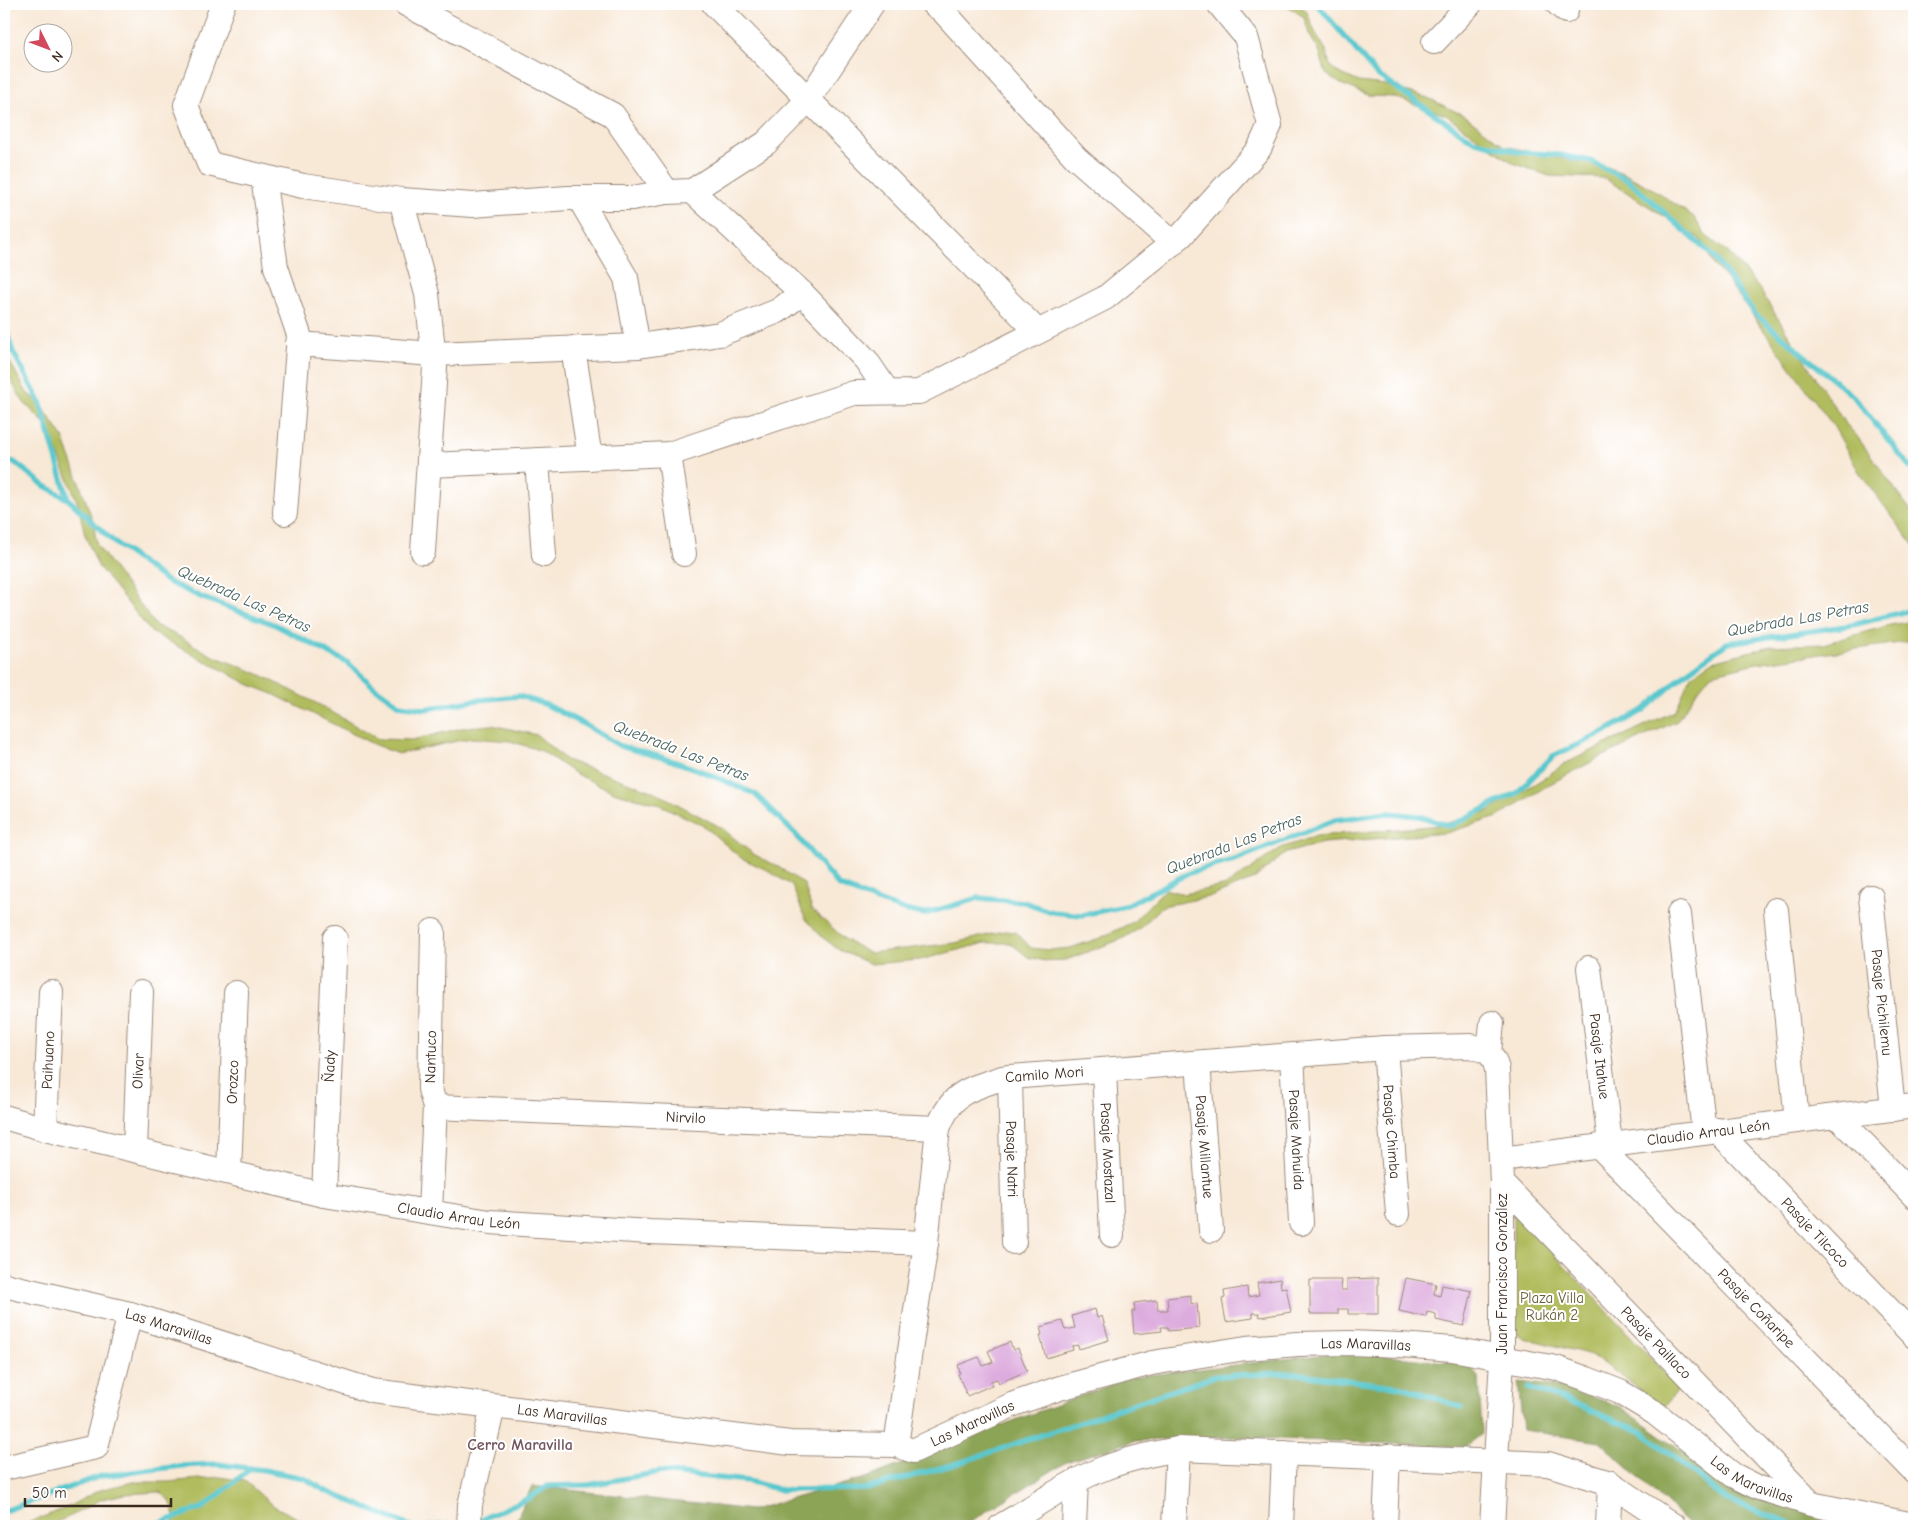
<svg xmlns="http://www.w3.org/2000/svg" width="1918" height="1530" font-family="'Comic Neue',sans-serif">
<rect width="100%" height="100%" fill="#fff"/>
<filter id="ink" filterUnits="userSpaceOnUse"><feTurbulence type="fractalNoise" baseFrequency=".02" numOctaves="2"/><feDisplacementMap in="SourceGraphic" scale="10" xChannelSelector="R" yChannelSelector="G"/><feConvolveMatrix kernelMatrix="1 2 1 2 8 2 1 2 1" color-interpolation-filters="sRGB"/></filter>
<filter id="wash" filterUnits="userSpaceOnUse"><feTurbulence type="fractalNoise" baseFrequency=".0096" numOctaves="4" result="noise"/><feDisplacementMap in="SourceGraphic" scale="20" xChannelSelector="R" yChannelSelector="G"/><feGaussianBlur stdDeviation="1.12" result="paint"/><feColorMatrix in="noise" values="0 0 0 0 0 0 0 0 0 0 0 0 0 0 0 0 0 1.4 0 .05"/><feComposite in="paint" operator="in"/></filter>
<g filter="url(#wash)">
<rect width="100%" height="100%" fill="#f8e8d6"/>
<path fill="#b0bc5d" stroke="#76733e" d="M 1284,4 L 1296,4 L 1306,10 L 1315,32 L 1326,50 L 1330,66 L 1337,72 L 1359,82 L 1385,85 L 1428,98 L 1467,117 L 1505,146 L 1554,157 L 1600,164 L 1625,174 L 1653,189 L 1694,217 L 1705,235 L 1730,254 L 1758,287 L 1844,422 L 1856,435 L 1914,515 L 1914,546 L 1859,472 L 1834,427 L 1727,280 L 1714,265 L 1700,239 L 1604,178 L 1549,176 L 1513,163 L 1446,115 L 1394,97 L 1370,96 L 1341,84 L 1326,74 L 1319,51 L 1309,34 L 1304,17 Z
M 4,357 L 9,360 L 27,393 L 39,402 L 63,437 L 93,521 L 97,545 L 155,625 L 180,637 L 211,655 L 259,674 L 320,705 L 378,739 L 412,740 L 466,727 L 492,725 L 537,735 L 566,760 L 655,792 L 722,828 L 753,854 L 777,866 L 804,884 L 812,910 L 846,940 L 869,953 L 955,943 L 1004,931 L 1016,932 L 1031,948 L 1050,950 L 1070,948 L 1100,938 L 1133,922 L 1165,889 L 1184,894 L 1227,885 L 1281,848 L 1316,836 L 1441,825 L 1489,811 L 1541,780 L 1564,764 L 1675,711 L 1691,676 L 1713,661 L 1771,646 L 1823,644 L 1890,625 L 1914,621 L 1914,641 L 1757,663 L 1711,674 L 1695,694 L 1677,721 L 1597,759 L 1550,784 L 1498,817 L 1446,833 L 1323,843 L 1286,853 L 1254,879 L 1213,896 L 1163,906 L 1140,928 L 1122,939 L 1066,960 L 1045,961 L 1028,957 L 1010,943 L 985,943 L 920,960 L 871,964 L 839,950 L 822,937 L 805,918 L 792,886 L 769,871 L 741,858 L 704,826 L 656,803 L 616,793 L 574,773 L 542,751 L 510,741 L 471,738 L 398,754 L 373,744 L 273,694 L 250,685 L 151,632 L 98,566 L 85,535 L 78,504 L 47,426 L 24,403 L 4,369 Z
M 1513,1210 L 1679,1388 L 1664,1407 L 1592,1355 L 1524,1338 L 1514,1332 Z
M 220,1477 L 245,1481 L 272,1505 L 301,1520 L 308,1526 L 173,1526 C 175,1509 174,1503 160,1492 L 124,1494 L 102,1499 L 73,1515 L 47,1526 L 20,1526 L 68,1507 L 99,1490 L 133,1482 L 167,1482 Z"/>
<path fill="#8ca454" stroke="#646739" d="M 1345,1352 L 1468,1364 L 1479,1377 L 1482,1434 L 1465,1447 L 1235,1437 L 1134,1441 L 1066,1462 L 971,1521 L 955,1526 L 558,1526 L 516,1521 L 532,1486 L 752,1510 L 869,1477 L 1002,1425 L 1132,1377 Z
M 1518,1382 L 1564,1387 L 1621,1407 L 1715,1474 L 1884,1526 L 1691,1526 L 1600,1442 L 1523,1430 Z"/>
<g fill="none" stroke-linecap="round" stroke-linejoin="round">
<path stroke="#59c7cd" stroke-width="5.5" d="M 1317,4 L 1376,74 L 1472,140 L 1519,152 L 1560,155 L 1590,161 L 1628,180 L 1714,257 L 1754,313 L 1854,397 L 1914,472
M 4,324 L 13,352 L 40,402 L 68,499
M 4,460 L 14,462 L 45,486 L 68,499 L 116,544 L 168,582 L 203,598 L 276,625 L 348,663 L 374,687 L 399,705 L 425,709 L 478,700 L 519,696 L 547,705 L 587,726 L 620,746 L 664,758 L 699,770 L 755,794 L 796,835 L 838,885 L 869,898 L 900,909 L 924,914 L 979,898 L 1024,902 L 1052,912 L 1082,915 L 1125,906 L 1189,873 L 1237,859 L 1335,820 L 1388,813 L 1419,816 L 1450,826 L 1517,793 L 1553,756 L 1597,736 L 1644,710 L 1687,672 L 1727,643 L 1853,625 L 1914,609
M 1528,1388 L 1566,1400 L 1643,1432 L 1728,1501 L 1801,1526
M 4,1511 L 101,1476 L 181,1466 L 217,1464 L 264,1470 L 304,1478 L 326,1491 L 410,1526
M 475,1522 L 529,1498 L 548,1486 L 589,1485 L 660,1472 L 748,1481 L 781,1490 L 866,1489 L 962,1462 L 1215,1376 L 1291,1373 L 1403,1387 L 1461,1407
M 152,1526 L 204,1507 L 251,1468
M 430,1526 L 463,1524"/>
</g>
<g id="blocks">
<path fill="#ddacde" d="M 1378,1278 L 1378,1314 L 1348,1314 L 1348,1309 L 1338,1309 L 1338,1314 L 1310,1314 L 1310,1280 L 1342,1280 L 1341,1290 L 1347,1290 L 1347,1279 Z
M 1406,1278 L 1436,1284 L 1434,1294 L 1440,1296 L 1442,1285 L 1472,1291 L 1464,1326 L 1436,1320 L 1436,1314 L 1427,1312 L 1426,1317 L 1399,1311 Z
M 1280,1279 L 1281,1288 L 1286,1287 L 1291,1312 L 1260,1317 L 1259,1313 L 1253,1313 L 1253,1318 L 1226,1322 L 1222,1299 L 1225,1298 L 1224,1291 L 1247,1287 L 1248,1297 L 1259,1295 L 1257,1283 Z
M 1191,1295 L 1191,1304 L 1197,1303 L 1199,1328 L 1168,1331 L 1168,1327 L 1161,1327 L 1162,1331 L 1134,1334 L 1132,1311 L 1135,1311 L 1134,1303 L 1157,1300 L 1158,1310 L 1168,1310 L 1167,1298 Z
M 1095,1309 L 1097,1318 L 1102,1316 L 1109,1340 L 1079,1349 L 1078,1345 L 1072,1346 L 1073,1350 L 1046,1358 L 1040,1335 L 1042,1335 L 1040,1327 L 1062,1321 L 1065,1330 L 1075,1328 L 1072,1316 Z
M 1010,1342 L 1013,1350 L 1018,1348 L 1027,1371 L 999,1383 L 997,1379 L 991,1381 L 992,1385 L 967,1396 L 958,1374 L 960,1373 L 958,1365 L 979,1357 L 983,1366 L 993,1362 L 988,1351 Z"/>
</g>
</g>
<g filter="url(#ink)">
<use href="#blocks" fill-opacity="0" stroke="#9a897a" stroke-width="1"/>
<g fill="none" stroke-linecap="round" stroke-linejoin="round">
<g stroke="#9a897a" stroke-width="26">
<g id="minor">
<path d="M 223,4 L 186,105 L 209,164 L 303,186 L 401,200 L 473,205 L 568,198 L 632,198 L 667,192 L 692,191 L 766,143 L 808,100 L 872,4"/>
<path d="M 406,4 L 613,115 L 667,192"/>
<path d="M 714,4 L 1037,331"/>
<path d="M 933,4 L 942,10 L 1076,158 L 1173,243"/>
<path d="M 1558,4 L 1566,11"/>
<path d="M 1434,42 L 1470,4"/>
<path d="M 263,177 L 276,267 L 299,335 L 285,513"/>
<path d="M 692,191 L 802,293 L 866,360 L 887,391"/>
<path d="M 579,198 L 626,278 L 638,346"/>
<path d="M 401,200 L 427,294 L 435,368 L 423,552"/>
<path d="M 298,344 L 434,354 L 638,346 L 720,334 L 778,311 L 802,293"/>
<path d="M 573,348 L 590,458"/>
<path d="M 669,454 L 684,554"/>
<path d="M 537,461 L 544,555"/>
<path d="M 430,465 L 669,454 L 854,393 L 919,392 L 1105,298 L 1181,236 L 1259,149 L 1270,125 L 1246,37 L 1219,4"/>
<path id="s1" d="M 1871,897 L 1893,1109"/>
<path d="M 1776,910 L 1797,1121"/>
<path d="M 1679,914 L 1704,1132"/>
<path id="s2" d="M 1589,968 L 1610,1144"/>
<path id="s3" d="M 1385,1048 L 1398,1214"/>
<path id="s4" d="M 1292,1056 L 1301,1223"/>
<path id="s5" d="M 1198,1063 L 1211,1230"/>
<path id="s6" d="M 1104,1071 L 1112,1235"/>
<path id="s7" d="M 1010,1077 L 1014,1242"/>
<path id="s8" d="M 435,1107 L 938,1128"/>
<path id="s9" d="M 4,1117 L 45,1129 L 324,1195 L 490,1222 L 650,1232 L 926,1243"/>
<path d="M 1838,1117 L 1914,1196"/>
<path id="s10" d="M 45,1129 L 51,992"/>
<path id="s11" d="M 1717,1130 L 1914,1336"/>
<path id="s12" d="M 1599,1146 L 1914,1471"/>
<path id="s13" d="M 135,1150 L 141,992"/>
<path id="s14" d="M 1501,1159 L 1914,1106"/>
<path id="s15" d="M 229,1172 L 236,993"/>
<path id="s16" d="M 1502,1183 L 1808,1500"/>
<path id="s17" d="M 324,1195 L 335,938"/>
<path id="s18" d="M 430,1211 L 435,1107 L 430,1089 L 433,931"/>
<path id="s19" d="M 4,1285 L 130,1314 L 372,1391 L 790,1443 L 896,1445 L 913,1451 L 1014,1404 L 1060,1388 L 1152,1363 L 1246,1348 L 1298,1344 L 1349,1343 L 1401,1345 L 1452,1349 L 1556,1368 L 1587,1379 L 1620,1392 L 1655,1413 L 1733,1475 L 1759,1488 L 1811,1504 L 1914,1525"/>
<path id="s20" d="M 896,1445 L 926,1243 L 938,1128 C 953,1091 967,1090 1002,1078 L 1010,1077 L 1385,1048 L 1471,1046 L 1489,1052"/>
<path d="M 4,1468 L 96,1447 L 130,1314"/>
<path d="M 469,1526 L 470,1505 L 493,1407"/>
<path d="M 1001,1526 C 1034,1507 1067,1483 1102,1469 C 1127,1459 1152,1454 1178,1449 L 1548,1464 L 1610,1483 L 1674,1526"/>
<path d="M 1074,1526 L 1076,1481"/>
<path d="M 1174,1526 L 1178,1449"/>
<path d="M 1281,1526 L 1284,1453"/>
<path d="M 1385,1526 L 1388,1456"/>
<path d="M 1492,1526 L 1502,1360 L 1502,1183 L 1497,1069 L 1494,1060 L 1489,1052 L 1492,1023"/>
<path d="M 1608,1526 L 1610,1483"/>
</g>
</g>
<use href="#minor" stroke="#fff" stroke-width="24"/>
</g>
</g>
<g text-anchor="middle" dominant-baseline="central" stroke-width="4" stroke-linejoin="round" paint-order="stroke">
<g font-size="15" fill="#3b2a1e" stroke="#fff">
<text stroke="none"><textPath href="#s1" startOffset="106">Pasaje Pichilemu</textPath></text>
<text stroke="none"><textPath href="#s18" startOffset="155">Nantuco</textPath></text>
<text stroke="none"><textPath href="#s2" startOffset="89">Pasaje Itahue</textPath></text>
<text stroke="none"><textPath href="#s10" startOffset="69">Paihuano</textPath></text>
<text stroke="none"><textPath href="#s17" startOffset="129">Ñady</textPath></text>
<text stroke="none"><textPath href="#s13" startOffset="79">Olivar</textPath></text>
<text stroke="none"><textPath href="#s20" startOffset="448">Camilo Mori</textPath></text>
<text stroke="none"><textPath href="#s15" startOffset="90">Orozco</textPath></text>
<text stroke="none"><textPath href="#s8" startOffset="251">Nirvilo</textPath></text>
<text stroke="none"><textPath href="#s3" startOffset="84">Pasaje Chimba</textPath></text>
<text stroke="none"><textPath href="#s14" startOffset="209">Claudio Arrau León</textPath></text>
<text stroke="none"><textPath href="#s4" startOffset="84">Pasaje Mahuida</textPath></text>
<text stroke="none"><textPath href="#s5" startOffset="84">Pasaje Millantue</textPath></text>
<text stroke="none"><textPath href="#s6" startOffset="82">Pasaje Mostazal</textPath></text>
<text stroke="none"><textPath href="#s7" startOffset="82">Pasaje Natri</textPath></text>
<text stroke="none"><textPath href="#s9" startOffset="466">Claudio Arrau León</textPath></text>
<text stroke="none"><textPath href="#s11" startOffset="142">Pasaje Tilcoco</textPath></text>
<text transform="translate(1502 1274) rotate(-90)">Juan Francisco González</text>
<text stroke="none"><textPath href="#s12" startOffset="226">Pasaje Coñaripe</textPath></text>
<text stroke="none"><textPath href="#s19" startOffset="170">Las Maravillas</textPath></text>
<text stroke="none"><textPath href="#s16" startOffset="222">Pasaje Paillaco</textPath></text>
<text stroke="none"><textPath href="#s19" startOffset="1399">Las Maravillas</textPath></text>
<text stroke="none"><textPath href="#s19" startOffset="575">Las Maravillas</textPath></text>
<text stroke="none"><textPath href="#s19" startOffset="994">Las Maravillas</textPath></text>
<text stroke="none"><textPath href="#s19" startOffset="1819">Las Maravillas</textPath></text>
</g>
<g font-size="15" fill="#645d34" stroke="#fff">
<text x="1552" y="1298">Plaza Villa<tspan x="1552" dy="17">Rukán 2</tspan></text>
</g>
<g font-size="16" font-style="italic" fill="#46615b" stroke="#fff">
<text transform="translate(244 599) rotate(24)">Quebrada Las Petras</text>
<text transform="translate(1798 619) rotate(-10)">Quebrada Las Petras</text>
<text transform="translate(681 751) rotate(21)">Quebrada Las Petras</text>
<text transform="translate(1234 844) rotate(-21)">Quebrada Las Petras</text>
</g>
<g font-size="16" font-weight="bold" fill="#745861" stroke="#fff">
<text x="520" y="1445">Cerro Maravilla</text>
</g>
</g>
<rect width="1918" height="1530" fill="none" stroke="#fff" stroke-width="20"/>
<g transform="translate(48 48) rotate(132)"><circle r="24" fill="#ffffff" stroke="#b1aaa5"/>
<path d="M0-4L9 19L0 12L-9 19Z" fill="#d1495b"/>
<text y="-8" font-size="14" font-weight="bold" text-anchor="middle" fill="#3b2a1e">N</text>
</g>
<path d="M25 1498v8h146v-8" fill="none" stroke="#3b2a1e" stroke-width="2.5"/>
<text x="32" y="1498" font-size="15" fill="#3b2a1e" stroke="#ffffff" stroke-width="4" paint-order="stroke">50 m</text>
</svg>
